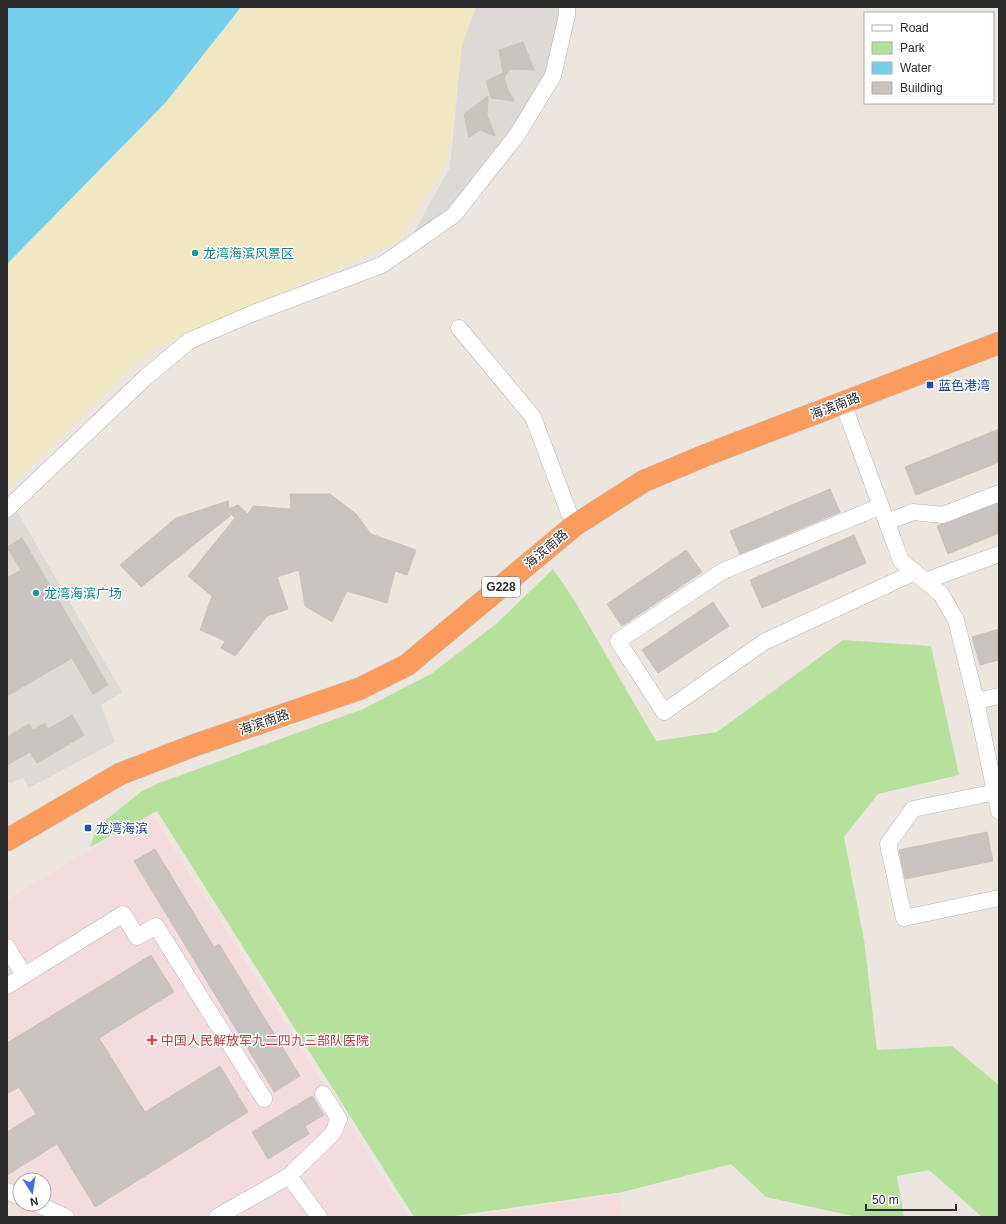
<svg xmlns="http://www.w3.org/2000/svg" width="1006" height="1224" font-family="Arial,'Noto Sans SC',sans-serif">
<rect width="100%" height="100%" fill="#ede6de"/>
<path fill="#f3dcde" fill-rule="evenodd" d="M 151,813 L 409,1217 L 20,1217 L 17,1208 L 7,1204 L 7,900 ZM 20,1180 L 44,1180 L 44,1204 L 20,1204 Z
M 620,1194 L 622,1217 L 467,1217 Z"/>
<path fill="#b6e19d" d="M 553,569 L 573,598 L 656,741 L 717,732 L 843,640 L 931,646 L 959,775 L 878,794 L 844,837 L 864,940 L 877,1050 L 952,1046 L 999,1085 L 999,1217 L 982,1217 L 929,1170 L 897,1176 L 904,1217 L 857,1217 L 766,1197 L 731,1164 L 623,1192 L 447,1217 L 414,1217 L 157,811 L 90,847 L 97,827 L 142,791 L 159,783 L 363,709 L 431,674 L 496,624 Z"/>
<path fill="#f0e8c3" d="M 241,7 L 477,7 L 444,166 L 398,241 L 147,352 L 7,490 L 7,264 L 166,102 Z"/>
<path fill="#ddd9d5" d="M 476,7 L 567,7 L 553,76 L 454,215 L 412,236 L 450,167 L 462,45 Z
M 7,494 L 122,692 L 101,705 L 115,742 L 29,788 L 23,778 L 11,783 L 7,782 Z"/>
<path fill="#75cfeb" d="M 7,7 L 241,7 L 166,102 L 7,264 Z"/>
<path fill="#c8c3be" stroke="#c8c2b8" d="M 523,42 L 534,70 L 510,69 L 504,78 L 499,50 Z
M 503,73 L 507,88 L 514,101 L 491,98 L 486,81 Z
M 488,96 L 487,115 L 495,136 L 480,130 L 469,137 L 464,114 Z
M 999,429 L 999,462 L 916,495 L 905,467 Z
M 830,489 L 840,512 L 740,554 L 730,531 Z
M 290,494 L 330,494 L 356,514 L 371,534 L 416,550 L 407,575 L 395,571 L 387,603 L 347,591 L 332,622 L 305,606 L 299,570 L 277,577 L 288,609 L 267,616 L 235,656 L 221,648 L 225,641 L 200,630 L 212,596 L 188,576 L 235,518 L 229,512 L 230,516 L 141,587 L 120,565 L 176,518 L 228,501 L 229,509 L 238,505 L 248,514 L 253,506 L 291,509 Z
M 999,503 L 999,533 L 948,554 L 937,526 Z
M 854,535 L 866,563 L 762,608 L 750,580 Z
M 22,538 L 108,685 L 93,694 L 72,658 L 7,696 L 7,578 L 21,570 L 7,547 Z
M 686,550 L 702,572 L 622,626 L 607,604 Z
M 713,602 L 729,626 L 658,673 L 642,650 Z
M 999,629 L 999,660 L 980,665 L 972,637 Z
M 72,715 L 84,735 L 37,763 L 30,752 L 7,765 L 7,737 L 29,724 L 33,730 L 45,723 L 48,729 Z
M 987,832 L 993,861 L 905,879 L 899,850 Z
M 155,849 L 214,947 L 219,944 L 300,1076 L 274,1092 L 134,861 Z
M 151,955 L 174,992 L 99,1038 L 145,1112 L 220,1066 L 248,1112 L 95,1207 L 57,1144 L 7,1175 L 7,1132 L 36,1114 L 19,1087 L 7,1094 L 7,1043 Z
M 312,1096 L 324,1115 L 305,1126 L 309,1134 L 268,1159 L 252,1132 Z"/>
<g fill="none" stroke-linecap="round" stroke-linejoin="round">
<g stroke="#b2b5bf" stroke-width="17">
<path id="minor" d="M 459,328 L 533,417 L 569,513
M 843,403 L 901,561 L 941,594 L 956,620 L 976,701 L 999,811
M 881,506 L 723,571 L 618,641 L 664,712 L 764,642 L 915,572
M 7,509 L 146,377 L 189,341 L 251,314 L 382,265 L 454,215 L 517,135 L 553,76 L 567,15 L 567,7
M 887,522 L 913,512 L 943,515 L 999,493
M 925,581 L 999,554
M 976,701 L 999,696
M 996,792 L 913,809 L 888,844 L 904,918 L 999,898
M 7,947 L 24,975
M 7,986 L 123,914 L 137,937 L 156,926 L 264,1099
M 289,1176 L 319,1217
M 7,1191 L 20,1197
M 37,1204 L 66,1217
M 217,1217 L 289,1176 L 333,1133 L 339,1119 L 323,1094"/>
</g>
<g stroke="#c8c8c8" stroke-width="23">
<path id="highway" d="M 7,840 L 120,774 L 195,745 L 359,689 L 407,665 L 575,525 L 644,481 L 706,455 L 999,343"/>
</g>
<use href="#minor" stroke="#fff" stroke-width="16"/>
<use href="#highway" stroke="#f99c5d" stroke-width="22"/>
</g>
<g fill="#0f9aa8" stroke="#fff" stroke-width="1.5">
<circle cx="195" cy="253" r="4"/>
<circle cx="36" cy="593" r="4"/>
</g>
<g fill="#1a4fb4" stroke="#fff" stroke-width="1.5">
<rect x="926" y="381" width="8" height="8" rx="2"/>
<rect x="84" y="824" width="8" height="8" rx="2"/>
</g>
<path fill="#e0444e" stroke="#fff" stroke-width="1.5" d="M150 1034h4v4h4v4h-4v4h-4v-4h-4v-4h4z"/>
<g text-anchor="middle" dominant-baseline="central" stroke-width="3" stroke-linejoin="round" paint-order="stroke">
<rect fill="#fff" stroke="#6b6b6b" stroke-width="1" x="482" y="577" width="38" height="20" rx="3"/>
<g font-size="12" font-weight="bold" fill="#2c2c2c">
<text x="501" y="587">G228</text>
</g>
<g font-size="13" fill="#0d838f" stroke="#fff" text-anchor="start">
<text x="203" y="253">龙湾海滨风景区</text>
<text x="44" y="593">龙湾海滨广场</text>
</g>
<g font-size="13" fill="#164399" stroke="#fff" text-anchor="start">
<text x="938" y="385">蓝色港湾</text>
<text x="96" y="828">龙湾海滨</text>
</g>
<g font-size="13" fill="#2c2c2c" stroke="#fff">
<text transform="translate(835 406) rotate(-21)">海滨南路</text>
<text transform="translate(546 549) rotate(-40)">海滨南路</text>
<text transform="translate(264 722) rotate(-19)">海滨南路</text>
</g>
<g font-size="13" fill="#be3a42" stroke="#fff" text-anchor="start">
<text x="161" y="1040">中国人民解放军九二四九三部队医院</text>
</g>
</g>
<rect width="1006" height="1224" fill="none" stroke="#2c2c2c" stroke-width="16"/>
<rect x="864" y="12" width="130" height="92" fill="#ffffff" stroke="#ababab"/>
<rect x="872" y="25" width="20" height="6" fill="#ffffff" stroke="#ababab"/>
<text x="900" y="32" font-size="12" fill="#2c2c2c">Road</text>
<rect x="872" y="42" width="20" height="12" fill="#b6e19d" stroke="#ababab"/>
<text x="900" y="52" font-size="12" fill="#2c2c2c">Park</text>
<rect x="872" y="62" width="20" height="12" fill="#75cfeb" stroke="#ababab"/>
<text x="900" y="72" font-size="12" fill="#2c2c2c">Water</text>
<rect x="872" y="82" width="20" height="12" fill="#c8c3be" stroke="#ababab"/>
<text x="900" y="92" font-size="12" fill="#2c2c2c">Building</text>
<g transform="translate(32 1192) rotate(168)"><circle r="19" fill="#ffffff" stroke="#ababab"/>
<path d="M0-3L7 15L0 10L-7 15Z" fill="#446af4"/>
<text y="-6" font-size="11" font-weight="bold" text-anchor="middle" fill="#2c2c2c">N</text>
</g>
<path d="M866 1204v6h90v-6" fill="none" stroke="#2c2c2c" stroke-width="2"/>
<text x="872" y="1204" font-size="12" fill="#2c2c2c" stroke="#ffffff" stroke-width="3" paint-order="stroke">50 m</text>
</svg>
